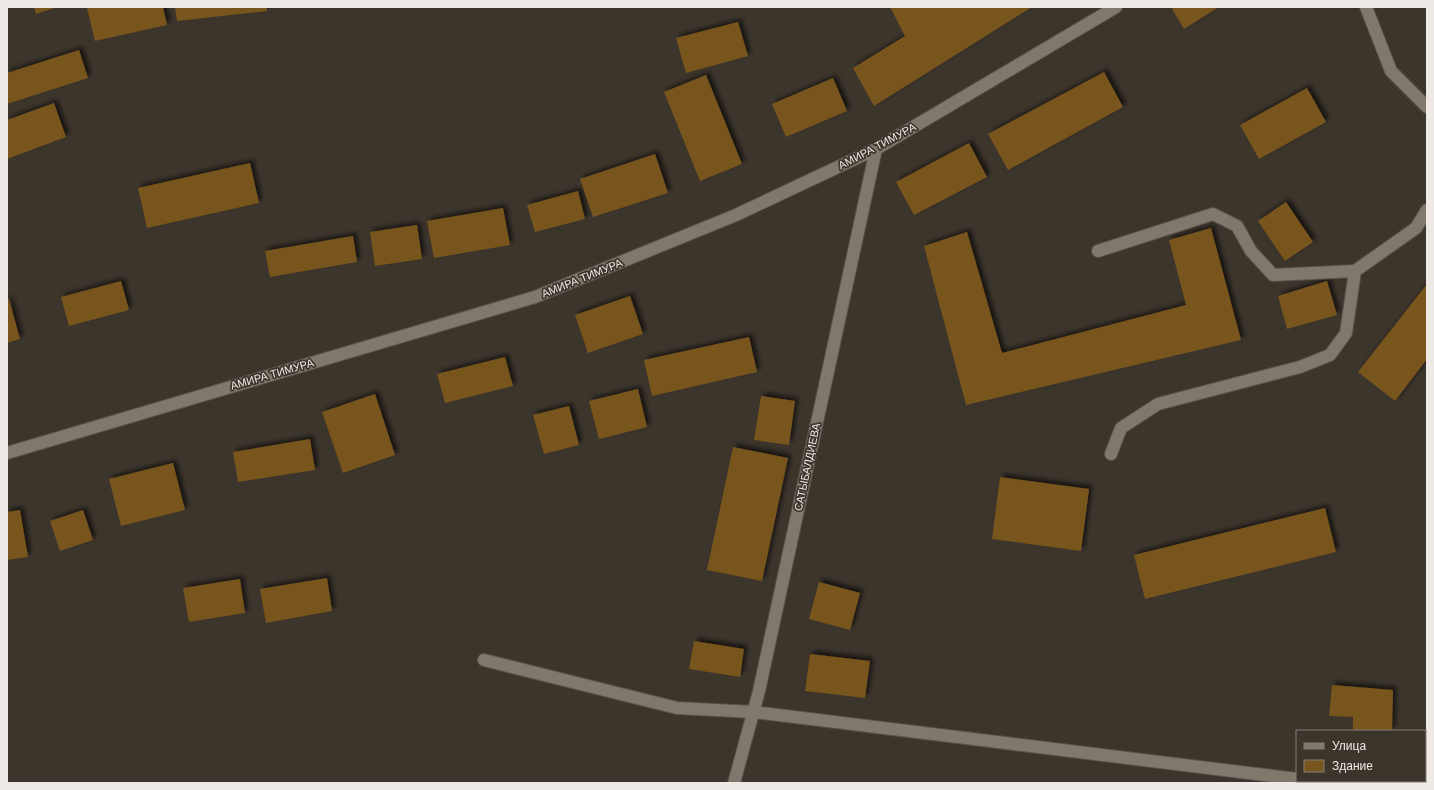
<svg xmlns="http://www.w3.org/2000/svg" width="1434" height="790" font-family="Arial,sans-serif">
<defs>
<filter id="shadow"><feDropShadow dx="3.5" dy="-3.5" stdDeviation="2" flood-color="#0009"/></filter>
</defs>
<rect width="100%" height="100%" fill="#3c352c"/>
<path fill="#78541e" filter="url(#shadow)" d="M 34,7 L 58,7 L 36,14 Z
M 163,7 L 167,25 L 95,41 L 87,8 Z
M 175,7 L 267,7 L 267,11 L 177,21 Z
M 890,7 L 944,8 L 1032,7 L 874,106 L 853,68 L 905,36 Z
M 1175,7 L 1219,7 L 1184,29 L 1172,9 Z
M 738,22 L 748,56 L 686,73 L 676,38 Z
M 79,50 L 88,78 L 7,104 L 7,73 Z
M 1104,72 L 1123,107 L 1008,170 L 988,134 Z
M 706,75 L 742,164 L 700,181 L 664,92 Z
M 833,78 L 847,111 L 786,137 L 772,104 Z
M 1307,88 L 1326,122 L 1259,159 L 1240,125 Z
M 54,103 L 66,137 L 7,159 L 7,120 Z
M 969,143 L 987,177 L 914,215 L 896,182 Z
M 655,154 L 668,193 L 593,217 L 580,179 Z
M 250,163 L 259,203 L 147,228 L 138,188 Z
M 578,191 L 585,219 L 535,232 L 527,205 Z
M 1286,202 L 1313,242 L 1285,261 L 1258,221 Z
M 503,208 L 510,245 L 434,258 L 427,221 Z
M 417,225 L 422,259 L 375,266 L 370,232 Z
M 1211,228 L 1241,340 L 966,405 L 924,246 L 967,232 L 1002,353 L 1186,305 L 1169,240 Z
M 353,236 L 357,262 L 270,277 L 265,251 Z
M 121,281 L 129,310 L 69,326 L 61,297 Z
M 1327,281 L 1337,315 L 1287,329 L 1278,296 Z
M 1427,284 L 1427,359 L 1395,401 L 1358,372 Z
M 630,296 L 643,334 L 588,353 L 575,315 Z
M 7,299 L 9,299 L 20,339 L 7,343 Z
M 749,337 L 757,372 L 652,396 L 644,360 Z
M 505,357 L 513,386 L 445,403 L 437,374 Z
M 638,389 L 647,427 L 599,439 L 589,401 Z
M 375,394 L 395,455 L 343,473 L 322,412 Z
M 761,396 L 795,401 L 789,445 L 754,440 Z
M 569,406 L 579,445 L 544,454 L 533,415 Z
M 310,439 L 315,470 L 238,482 L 233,452 Z
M 733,447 L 788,458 L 762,581 L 707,570 Z
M 173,463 L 185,510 L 121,526 L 109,479 Z
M 1000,477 L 1089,489 L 1081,551 L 992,539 Z
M 1325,508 L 1336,552 L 1145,599 L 1134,555 Z
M 20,510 L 28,557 L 7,560 L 7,512 Z
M 83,510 L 93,540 L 60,551 L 50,521 Z
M 327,578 L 332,611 L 266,623 L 260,589 Z
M 240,579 L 245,613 L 189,622 L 183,588 Z
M 819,582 L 860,593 L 850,630 L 809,619 Z
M 694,641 L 744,649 L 740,677 L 689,669 Z
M 810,654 L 870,661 L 865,698 L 805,691 Z
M 1332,685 L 1393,690 L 1392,731 L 1353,731 L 1353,717 L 1329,716 Z"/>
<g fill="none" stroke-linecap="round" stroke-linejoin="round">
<g stroke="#58514a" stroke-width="14">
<path id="minor" d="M 1366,7 L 1391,71 L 1427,107
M 1098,251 L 1213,214 L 1237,226 L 1251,251 L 1273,275 L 1355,271 L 1416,228 L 1427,210
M 7,453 L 535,297 L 736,215 L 876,149 L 1116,7
M 1111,454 L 1121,428 L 1158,404 L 1300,367 L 1330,355 L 1346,333 L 1355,271
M 484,660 L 677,708 L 754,712 L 1297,779
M 1310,781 L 1326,783
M 734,783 L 759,691 L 876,149"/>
</g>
<use href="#minor" stroke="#80776d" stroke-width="12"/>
</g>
<g text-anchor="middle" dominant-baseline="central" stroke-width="3.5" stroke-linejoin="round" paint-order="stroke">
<g font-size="11" fill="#eee9e4" stroke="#3c352c">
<text transform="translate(877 146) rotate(-28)">АМИРА ТИМУРА</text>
<text transform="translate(582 278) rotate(-22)">АМИРА ТИМУРА</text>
<text transform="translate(272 374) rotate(-16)">АМИРА ТИМУРА</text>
<text transform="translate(807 467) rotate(-78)">САТЫБАЛДИЕВА</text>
</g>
</g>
<rect width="1434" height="790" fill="none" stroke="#eee9e4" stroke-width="16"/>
<rect x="1296" y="730" width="130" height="52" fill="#3c352c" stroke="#837d76"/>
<rect x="1304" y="743" width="20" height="6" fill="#80776d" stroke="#837d76"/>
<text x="1332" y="750" font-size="12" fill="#eee9e4">Улица</text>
<rect x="1304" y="760" width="20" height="12" fill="#78541e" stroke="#837d76"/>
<text x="1332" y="770" font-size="12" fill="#eee9e4">Здание</text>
</svg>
